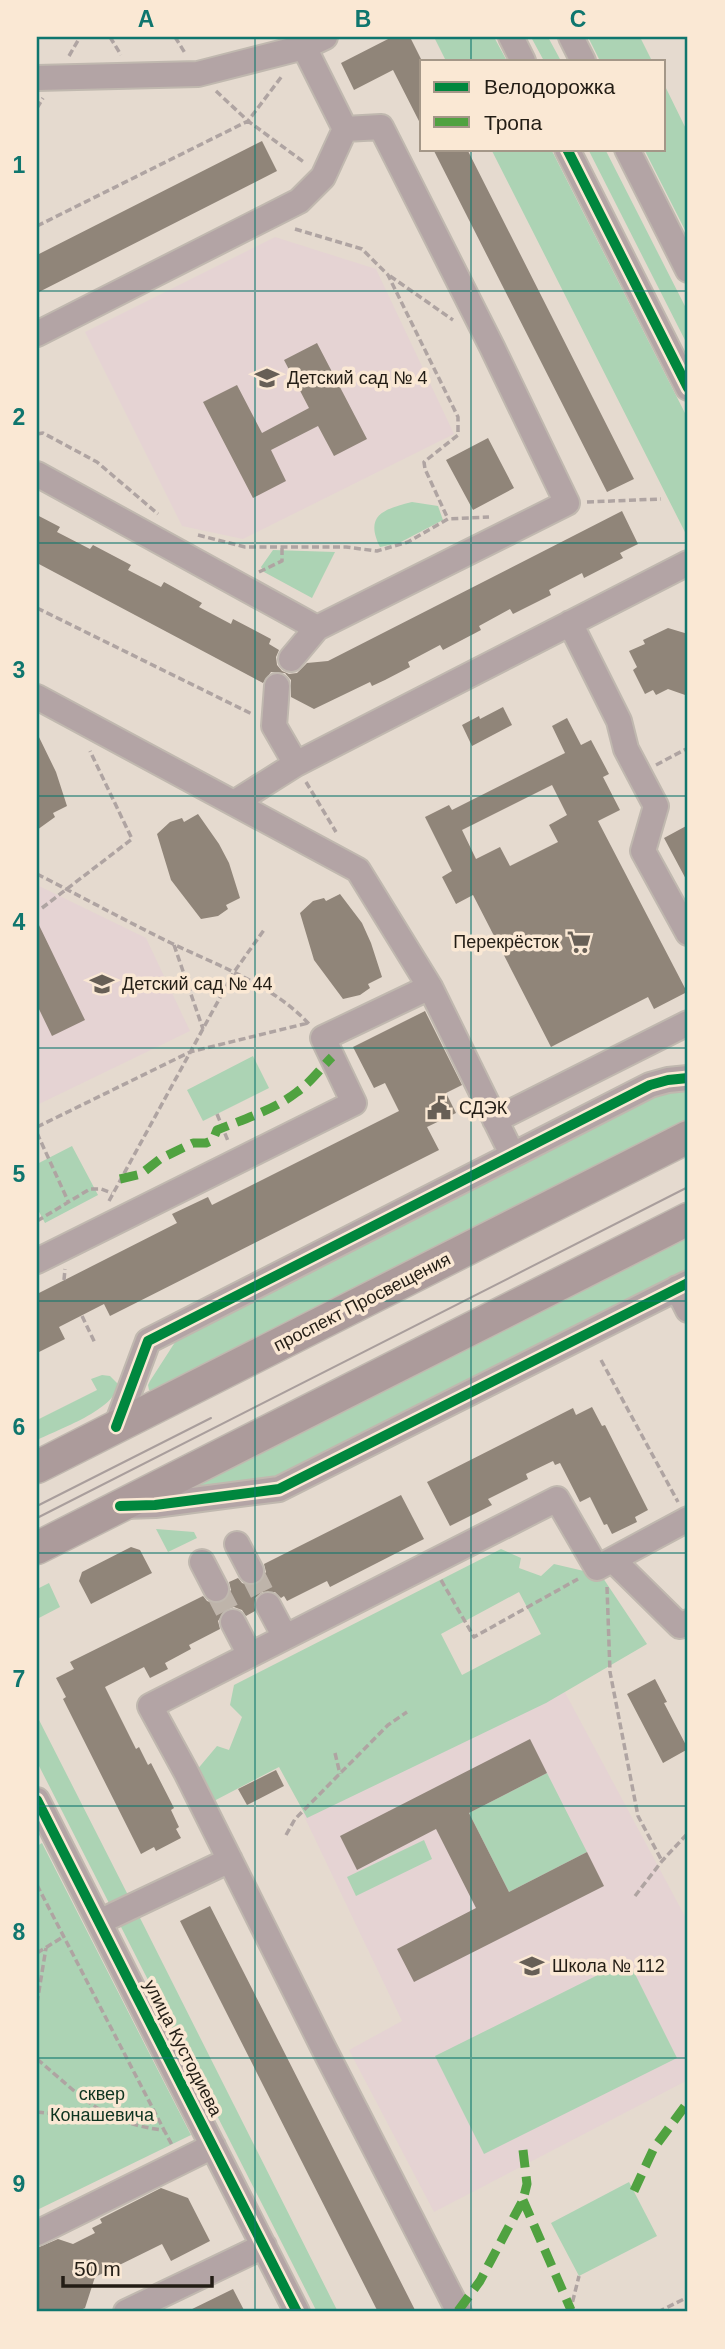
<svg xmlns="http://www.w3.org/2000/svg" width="725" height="2349" font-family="Helvetica,sans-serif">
<rect width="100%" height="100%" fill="#e5dacf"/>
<path fill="#e5d3d3" d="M 275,237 L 376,269 L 454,434 L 243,539 L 182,526 L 85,332 Z
M 37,885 L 146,938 L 190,1031 L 37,1105 Z
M 561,1685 L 688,1922 L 688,2080 L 434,2212 L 349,2050 L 402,2021 L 303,1814 Z"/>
<path fill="#acd3b4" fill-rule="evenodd" d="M 434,37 L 494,37 L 507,61 L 446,61 Z
M 531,37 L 548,37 L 561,61 L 544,61 Z
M 588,37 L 640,37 L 652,61 L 600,61 Z
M 664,84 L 688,133 L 688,236 L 644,149 L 664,149 Z
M 491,149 L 551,149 L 688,419 L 688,538 Z
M 588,149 L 605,149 L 688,312 L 688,346 Z
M 412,502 L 438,506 L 443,520 L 399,543 L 380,547 C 364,515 384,509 412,502 Z
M 273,550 L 335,552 L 312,598 L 264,572 L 261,567 Z
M 253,1056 L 269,1088 L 203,1121 L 187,1090 Z
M 688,1088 L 688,1121 L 158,1390 L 149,1390 L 148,1385 L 150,1381 L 179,1336 L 656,1094 Z
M 72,1146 L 98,1195 L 45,1223 L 37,1208 L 37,1164 Z
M 688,1229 L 688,1271 L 284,1475 L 260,1483 L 197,1489 L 194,1485 Z
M 102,1375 L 110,1376 L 118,1384 C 117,1409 57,1430 37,1440 L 37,1420 L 97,1390 L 91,1379 Z
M 156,1529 L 194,1532 L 197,1538 L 168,1552 Z
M 501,1549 L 521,1558 L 519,1568 L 541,1576 L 554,1564 L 601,1575 L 647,1644 L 546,1703 L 307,1818 L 279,1767 L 212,1802 L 196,1771 L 217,1746 L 229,1750 L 242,1717 L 230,1705 L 234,1685 ZM 519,1592 L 541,1634 L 462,1675 L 441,1634 Z
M 49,1583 L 60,1607 L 37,1619 L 37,1589 Z
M 37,1716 L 130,1899 L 111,1907 L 37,1762 Z
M 547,1773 L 587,1852 L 509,1892 L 469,1813 Z
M 424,1840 L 432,1859 L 356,1896 L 347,1877 Z
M 42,1843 L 191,2135 L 37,2210 L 37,1846 Z
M 137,1912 L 338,2312 L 317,2312 L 118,1921 Z
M 628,1960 L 677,2058 L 484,2154 L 435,2056 Z
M 629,2182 L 657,2236 L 579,2276 L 551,2223 Z"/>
<path fill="#908579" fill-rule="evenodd" d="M 392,37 L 410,37 L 422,61 L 422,127 L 393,70 L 354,90 L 341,63 Z
M 262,141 L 277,171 L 37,293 L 37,255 Z
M 433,149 L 467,149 L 634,479 L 607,492 Z
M 317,343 L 367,439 L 334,456 L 318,426 L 271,450 L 286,481 L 253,498 L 203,402 L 237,385 L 262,433 L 309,408 L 284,360 Z
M 488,438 L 514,488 L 473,510 L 446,460 Z
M 622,511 L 638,544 L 620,553 L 623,558 L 584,578 L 582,573 L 549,590 L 551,595 L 513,614 L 510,609 L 479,626 L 481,630 L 443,650 L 440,645 L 408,662 L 410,667 L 385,680 L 372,686 L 370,682 L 314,709 L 291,697 L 291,680 L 285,673 L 271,672 L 263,683 L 37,563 L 37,515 L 60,527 L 57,532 L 90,549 L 93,545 L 131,565 L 128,570 L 161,587 L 164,582 L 202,603 L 199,607 L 231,624 L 233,619 L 271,639 L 269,644 L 279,650 L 276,657 L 277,665 L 282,671 L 289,674 L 297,673 L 307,663 L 328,661 Z
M 668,628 L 688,634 L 688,696 L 668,689 L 656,695 L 653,690 L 645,694 L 633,670 L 637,667 L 629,651 L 645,644 L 643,640 Z
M 503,707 L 512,725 L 472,746 L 462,725 L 479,716 L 480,719 Z
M 567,718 L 581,745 L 591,740 L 609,774 L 603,777 L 620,810 L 598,821 L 687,992 L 654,1009 L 648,997 L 551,1047 L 473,895 L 456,904 L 442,877 L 452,871 L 425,817 L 449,805 L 452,810 L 565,753 L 552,726 ZM 552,785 L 567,815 L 549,825 L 558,842 L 510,866 L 500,847 L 476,859 L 462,830 Z
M 37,733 L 56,772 L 67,806 L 53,813 L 55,817 L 37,830 Z
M 198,814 L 219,844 L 229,863 L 240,898 L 226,905 L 228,909 L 218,916 L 201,919 L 171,880 L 157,834 L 170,822 L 182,818 L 184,822 Z
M 688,825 L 688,883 L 664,838 Z
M 340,894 L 362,923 L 371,943 L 382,977 L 368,984 L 370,988 L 360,995 L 343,999 L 314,960 L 300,913 L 313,901 L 324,898 L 326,901 Z
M 37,921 L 85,1020 L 52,1036 L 37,1005 Z
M 425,1011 L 462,1085 L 446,1093 L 456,1113 L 427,1127 L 439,1150 L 110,1316 L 104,1304 L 59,1327 L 65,1339 L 37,1353 L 37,1294 L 177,1223 L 172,1214 L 208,1197 L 212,1205 L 399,1111 L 385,1083 L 374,1088 L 353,1047 Z
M 592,1407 L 602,1426 L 605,1425 L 648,1510 L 635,1517 L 637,1522 L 612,1534 L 607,1524 L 604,1525 L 590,1497 L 580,1502 L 560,1463 L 555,1465 L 553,1461 L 526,1474 L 528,1479 L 488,1499 L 492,1505 L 450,1526 L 427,1482 L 573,1408 L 576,1415 Z
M 401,1495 L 424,1539 L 330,1587 L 327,1581 L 287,1601 L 284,1596 L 281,1598 L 275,1592 L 262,1592 L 255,1598 L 255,1611 L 246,1616 L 242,1610 L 234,1607 L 226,1609 L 218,1621 L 220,1629 L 189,1645 L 191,1649 L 165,1663 L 168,1669 L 150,1678 L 144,1667 L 105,1687 L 136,1749 L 139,1747 L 148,1765 L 151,1763 L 174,1808 L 171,1810 L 179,1827 L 176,1829 L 181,1838 L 156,1851 L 154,1847 L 141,1854 L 63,1699 L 66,1697 L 56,1678 L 74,1669 L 70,1662 L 203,1596 L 207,1601 L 215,1604 L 223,1602 L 231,1590 L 229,1582 L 238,1578 L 242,1583 L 250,1586 L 258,1584 L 266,1572 L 264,1564 Z
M 131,1547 L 140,1550 L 152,1573 L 91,1604 L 79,1581 L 82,1572 Z
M 655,1679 L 667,1702 L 664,1703 L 688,1749 L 663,1763 L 627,1694 Z
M 530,1739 L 547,1773 L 469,1813 L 509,1892 L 587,1852 L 604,1886 L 414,1982 L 397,1949 L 476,1908 L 436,1829 L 357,1870 L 340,1836 Z
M 276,1770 L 284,1786 L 247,1805 L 238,1789 Z
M 210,1906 L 373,2227 L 416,2312 L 378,2312 L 180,1921 Z
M 161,2188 L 188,2198 L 210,2241 L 171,2261 L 162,2244 L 95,2277 L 85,2308 L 76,2312 L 37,2312 L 37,2248 L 58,2239 L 73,2244 L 95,2233 L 92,2228 L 102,2223 L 100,2219 Z
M 233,2289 L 245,2312 L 186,2312 Z"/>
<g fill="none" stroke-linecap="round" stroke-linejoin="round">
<path stroke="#beb4aa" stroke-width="24" stroke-dasharray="24 12" stroke-linecap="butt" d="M 251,1571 L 268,1605
M 216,1589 L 233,1622"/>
<g stroke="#c0b8af" stroke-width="28">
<path id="minor" d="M 511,37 L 523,61
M 571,37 L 583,61
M 37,78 L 198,74 L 304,47 L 325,37
M 567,149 L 688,388
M 627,149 L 688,270
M 37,334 L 299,201 L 323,177 L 345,129 L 304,47
M 37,474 L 317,628
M 570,623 L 619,721 L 626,749 L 656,806 L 643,851 L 688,933
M 291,659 L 317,628 L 567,503 L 492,347 L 381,127 L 345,129
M 277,686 L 274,726 L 296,764
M 37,697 L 358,870 L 430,987 L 512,1154
M 234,803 L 296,764 L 688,563
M 495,1120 L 688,1023
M 37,1261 L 354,1103 L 323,1038 L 430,987
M 677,1288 L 688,1310
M 116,1427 L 148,1341 L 650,1085 L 668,1080 L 688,1078
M 125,1506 L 155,1505 L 279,1489 L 688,1283
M 237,1544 L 251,1571
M 613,1560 L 680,1626 L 688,1622
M 202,1562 L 216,1589
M 268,1605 L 285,1637
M 233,1622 L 250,1655
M 37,1800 L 297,2312
M 99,1922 L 230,1860
M 37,2233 L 213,2146
M 126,2312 L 264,2246
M 459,2312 L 323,2047 L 186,1772 L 150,1706 L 557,1499 L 597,1568 L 688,1519"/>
</g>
<g stroke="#c0b8af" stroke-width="35">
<path id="major" d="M 37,1467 L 688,1137
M 37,1548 L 688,1219"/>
</g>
<path stroke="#afa4a2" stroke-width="3.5" stroke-dasharray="7 3.5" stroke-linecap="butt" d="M 110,37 L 121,55
M 175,37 L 185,53
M 69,56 L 80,37
M 216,91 L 248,121 L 305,163
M 37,108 L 43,98
M 37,226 L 248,121 L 282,76
M 295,229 L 362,249 L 388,275 L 458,417 L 458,435 L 424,462 L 425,469 L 448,519
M 390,276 L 453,320
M 37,434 L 43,433 L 97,462 L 158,514
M 587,502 L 661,499
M 198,535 L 245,547 L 346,547 L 377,551 L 408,542 L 448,519 L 489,517
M 259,572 L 282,561 L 282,547
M 37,608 L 252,714
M 656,765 L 688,748
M 306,782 L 336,832
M 37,874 C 82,897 126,921 171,943 C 219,966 273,985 309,1024
M 42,908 L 132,839 L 90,751
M 174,945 L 203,1029
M 217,1114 L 228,1141
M 37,1127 L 190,1052 L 308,1023
M 37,1133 L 68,1201
M 109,1201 L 234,972 L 264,930
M 37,1221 L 90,1189 L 101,1189 L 112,1193
M 64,1280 L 65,1269
M 82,1316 L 95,1343
M 601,1360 L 678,1502
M 441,1580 L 474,1637 L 578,1579
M 607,1587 L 610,1672 L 638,1816 L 662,1861
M 335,1753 L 340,1774
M 286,1835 L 295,1819 L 388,1725 L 407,1712
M 37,1885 L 164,2130
M 635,1896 L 662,1861 L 688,1833
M 37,1953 L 63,1937
M 37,2003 L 46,1948
M 37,2059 C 81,2096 104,2124 164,2130 L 172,2145
M 37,2112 L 111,2119
M 570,2312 L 579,2276
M 658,2312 L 688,2297"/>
<use href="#minor" stroke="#b3a4a5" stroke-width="24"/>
<use href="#major" stroke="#ac9b9b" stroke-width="32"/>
<path stroke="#a99e9c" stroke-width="2" d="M 37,1506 L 211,1418
M 37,1518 L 688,1187"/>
<path stroke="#50a240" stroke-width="9" stroke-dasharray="18 9" stroke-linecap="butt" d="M 120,1179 L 141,1174 L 160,1159 L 193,1143 L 206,1143 L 213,1140 L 217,1130 C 244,1119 274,1110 297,1092 C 311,1082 320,1069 332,1057
M 634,2191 L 654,2148 L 688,2102
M 523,2200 L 571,2310
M 458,2311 L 480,2281 L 523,2200 L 527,2184 L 523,2150"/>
<g stroke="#fae8d4" stroke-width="15">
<path id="cycleway" d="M 567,149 L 688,388
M 116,1427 L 148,1341 L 650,1085 L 668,1080 L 688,1078
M 120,1506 L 155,1505 L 279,1489 L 688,1283
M 37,1800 L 297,2312"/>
</g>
<use href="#cycleway" stroke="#00873e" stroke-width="10"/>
</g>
<path fill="none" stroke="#0f766e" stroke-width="2" stroke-opacity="0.55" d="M 255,37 L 255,2312M 471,37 L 471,61M 471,149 L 471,2312M 37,291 L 688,291M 37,543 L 688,543M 37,796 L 688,796M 37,1048 L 688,1048M 37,1301 L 688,1301M 37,1553 L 688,1553M 37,1806 L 688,1806M 37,2058 L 688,2058"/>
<defs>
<g id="school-bare" transform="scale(1.89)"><path d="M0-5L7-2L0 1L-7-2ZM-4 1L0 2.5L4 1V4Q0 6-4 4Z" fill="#675f56" stroke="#fae8d4" stroke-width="2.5" paint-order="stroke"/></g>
<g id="supermarket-bare" transform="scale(1.89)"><path d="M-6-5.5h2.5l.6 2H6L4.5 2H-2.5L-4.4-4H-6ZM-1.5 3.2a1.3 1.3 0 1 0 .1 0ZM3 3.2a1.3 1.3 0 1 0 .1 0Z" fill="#675f56" stroke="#fae8d4" stroke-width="2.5" paint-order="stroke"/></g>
<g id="civic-bare" transform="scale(1.89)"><path d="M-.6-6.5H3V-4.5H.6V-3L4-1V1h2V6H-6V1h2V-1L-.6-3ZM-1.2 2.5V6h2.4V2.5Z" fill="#675f56" stroke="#fae8d4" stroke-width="2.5" paint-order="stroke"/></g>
</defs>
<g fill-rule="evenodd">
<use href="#school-bare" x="267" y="378"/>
<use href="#supermarket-bare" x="579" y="942"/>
<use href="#school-bare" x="102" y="984"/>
<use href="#civic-bare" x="439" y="1108"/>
<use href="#school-bare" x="532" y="1966"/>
</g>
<g text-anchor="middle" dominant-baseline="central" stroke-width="7" stroke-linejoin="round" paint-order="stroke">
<g font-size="18" fill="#231d15" stroke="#fae8d4" text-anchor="start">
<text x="287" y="378">Детский сад № 4</text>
<text x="559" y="942" text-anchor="end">Перекрёсток</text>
<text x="122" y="984">Детский сад № 44</text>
<text x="459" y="1108">СДЭК</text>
<text x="552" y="1966">Школа № 112</text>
</g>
<g font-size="18" fill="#231d15" stroke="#fae8d4">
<text transform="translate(362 1302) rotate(-27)">проспект Просвещения</text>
<text transform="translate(183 2048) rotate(63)">улица Кустодиева</text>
</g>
<g font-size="18" fill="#0e3420" stroke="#fae8d4">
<text x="102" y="2094">сквер<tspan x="102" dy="21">Конашевича</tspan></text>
</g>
</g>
<rect width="725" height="2349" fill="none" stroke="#fae8d4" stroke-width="77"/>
<rect x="420" y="60" width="245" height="91" fill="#fae8d4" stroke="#a49788" stroke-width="2"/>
<rect x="434" y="82" width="35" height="10" fill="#00873e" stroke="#a49788" stroke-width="2"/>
<text x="484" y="94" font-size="21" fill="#231d15">Велодорожка</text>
<rect x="434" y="117" width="35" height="10" fill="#50a240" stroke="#a49788" stroke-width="2"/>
<text x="484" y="130" font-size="21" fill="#231d15">Тропа</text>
<path d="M63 2276v10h149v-10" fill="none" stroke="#231d15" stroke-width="3.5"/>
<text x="74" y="2276" font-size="21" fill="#231d15" stroke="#fae8d4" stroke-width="5" paint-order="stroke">50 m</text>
<rect x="38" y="38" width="648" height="2272" fill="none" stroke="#0f766e" stroke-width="2.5"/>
<g font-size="23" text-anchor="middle" font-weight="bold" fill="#0f766e">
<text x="146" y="27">A</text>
<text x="363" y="27">B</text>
<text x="578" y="27">C</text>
<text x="19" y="173">1</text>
<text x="19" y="425">2</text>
<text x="19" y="678">3</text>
<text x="19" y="930">4</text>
<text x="19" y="1182">5</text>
<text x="19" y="1435">6</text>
<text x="19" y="1687">7</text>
<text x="19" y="1940">8</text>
<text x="19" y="2192">9</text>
</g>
</svg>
